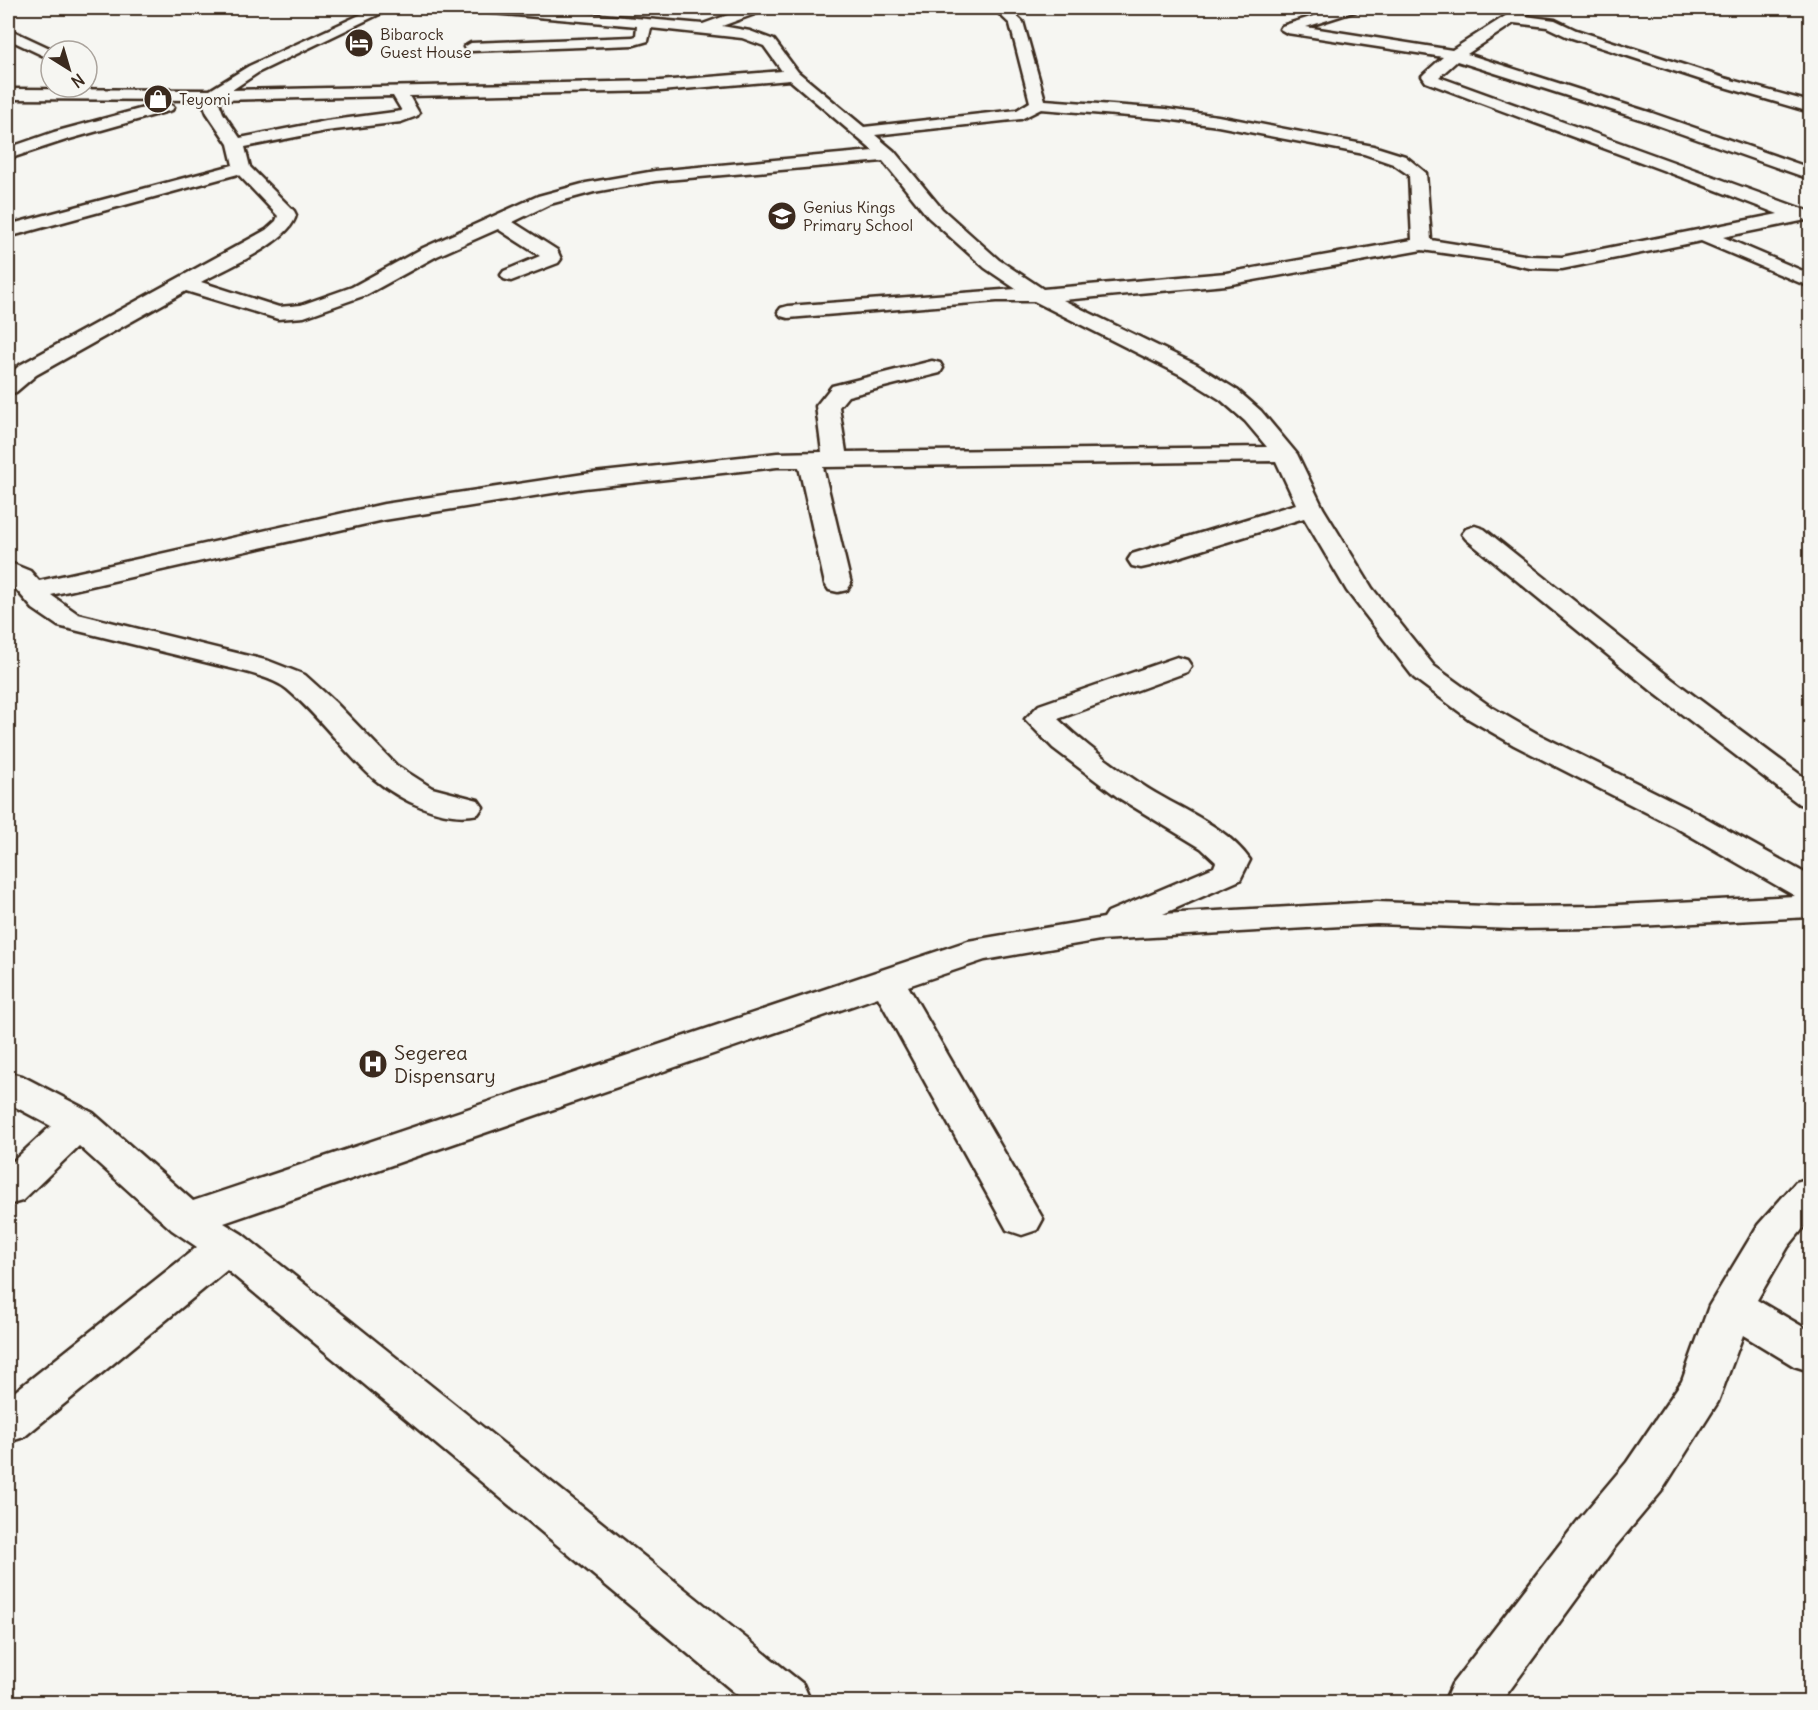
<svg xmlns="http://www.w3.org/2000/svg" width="1818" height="1710" font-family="Delius,sans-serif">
<rect width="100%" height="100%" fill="#f6f6f2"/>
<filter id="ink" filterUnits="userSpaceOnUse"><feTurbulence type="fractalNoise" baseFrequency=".0167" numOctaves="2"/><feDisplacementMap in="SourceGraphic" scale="12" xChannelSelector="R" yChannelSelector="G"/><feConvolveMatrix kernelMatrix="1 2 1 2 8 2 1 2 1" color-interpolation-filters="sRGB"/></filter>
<g filter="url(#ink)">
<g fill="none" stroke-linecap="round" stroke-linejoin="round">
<g stroke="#3b2a1e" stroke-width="5">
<path id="street" d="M 375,8 L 392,8 L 259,72 L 232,90 L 660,81 L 782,71 L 764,46 L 742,38 L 651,28 L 648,41 L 634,45 L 471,51 L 464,47 L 471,43 L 633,37 L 636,36 L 637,26 L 481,12 L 476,11 L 474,8 L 522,8 L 703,24 L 747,8 L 765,8 L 763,11 L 722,26 L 750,31 L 774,40 L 798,72 L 864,127 L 1017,110 L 1030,102 L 1010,24 L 993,8 L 1008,8 L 1023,22 L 1045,100 L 1166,109 L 1218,116 L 1373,146 L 1405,156 L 1426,173 L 1431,240 L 1530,256 L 1562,257 L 1778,214 C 1661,168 1543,127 1426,82 L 1422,76 L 1425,73 L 1443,57 L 1287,33 L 1280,29 L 1282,26 L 1339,8 L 1358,8 L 1356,11 L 1306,27 L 1452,50 L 1518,8 L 1534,8 L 1525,16 L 1555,20 L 1576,30 L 1724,78 L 1810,102 L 1810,112 L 1714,84 L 1566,36 L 1547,27 L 1514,23 L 1467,54 L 1652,113 L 1810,168 L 1810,179 L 1640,119 L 1457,61 L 1439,77 L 1808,211 L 1810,215 L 1806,220 L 1723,237 L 1810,274 L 1810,287 L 1701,241 L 1562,269 L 1530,268 L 1493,260 L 1422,250 L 1226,285 L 1063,300 L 1197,365 L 1237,390 L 1261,411 L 1297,454 L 1323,508 L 1372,588 L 1434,666 L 1491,707 L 1536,733 L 1697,813 L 1810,876 L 1810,917 L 1598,928 L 1513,929 L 1377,924 L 1100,940 L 985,960 L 908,986 L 1043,1219 L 1037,1230 L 1022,1235 L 1007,1230 L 878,997 L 224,1223 L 242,1234 L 803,1684 L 811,1702 L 746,1702 L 227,1270 L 24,1437 L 8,1442 L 8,1397 L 197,1247 L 172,1230 L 79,1146 L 22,1201 L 8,1205 L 8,1166 L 51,1126 L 8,1103 L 8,1073 L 22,1076 L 93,1113 L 193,1201 L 968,941 L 1104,918 L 1108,912 L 1214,867 L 1216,862 L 1201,848 L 1119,798 L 1053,748 L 1025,719 L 1039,705 L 1177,657 L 1187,660 L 1191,666 L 1187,672 L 1058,719 C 1083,743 1112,765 1141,784 C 1176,808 1225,824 1250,860 L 1240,880 L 1163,914 L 1377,902 L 1513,907 L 1598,906 L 1795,896 L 1675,827 L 1514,745 L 1469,719 L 1414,678 L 1347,591 L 1304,518 L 1150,566 L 1141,568 L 1132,566 L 1128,560 L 1132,554 L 1296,504 L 1276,461 L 823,467 L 851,584 L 847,590 L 838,592 L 829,590 L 825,584 L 799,467 L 777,467 L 584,488 L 384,520 L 51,595 L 78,614 L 269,661 L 305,675 L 335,702 L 396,765 L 432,788 L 478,800 L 483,807 L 478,814 C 444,822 399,800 373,778 C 343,751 319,716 287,689 C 270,675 227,668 205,662 C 156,650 107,638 58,626 L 33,609 L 8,580 L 8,562 L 30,571 L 39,581 L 384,504 L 584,474 L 777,453 L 822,452 L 816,406 L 832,386 L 932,361 L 940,363 L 943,368 L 940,373 L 848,396 L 839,407 L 846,452 L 1267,447 L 1245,421 L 1221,400 L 1181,375 L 1034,301 L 997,301 L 788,318 L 781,316 L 778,312 L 781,308 L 788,306 L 1016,289 L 985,268 L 928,217 L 883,161 L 655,181 L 594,192 L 550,204 L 513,222 L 557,250 L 561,259 L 558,263 L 511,281 L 504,279 L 501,275 L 504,271 L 540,256 L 498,229 L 437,256 L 366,295 L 304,317 L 278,319 L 186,291 L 36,375 L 16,392 L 8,394 L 8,376 L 20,365 L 266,230 L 276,221 L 278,216 L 238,174 L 8,237 L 8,225 L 233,165 L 228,144 L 207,113 L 202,100 L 8,99 L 8,89 L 210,90 L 249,66 ZM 790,80 L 873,151 L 655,171 L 586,183 L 538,196 L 423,248 L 352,287 L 301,305 L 279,307 L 201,282 C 225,269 290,242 296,215 L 294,211 L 250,167 L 245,147 L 326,131 L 401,122 L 417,116 L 419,113 L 409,96 L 660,91 ZM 393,96 L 402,111 L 326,121 L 240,138 L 223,113 L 218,100 ZM 1041,109 L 1166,119 L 1218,126 L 1364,154 L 1393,164 L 1409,175 L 1412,240 L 1226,273 L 1043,289 L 999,260 L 942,209 L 894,151 L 875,135 L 1021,119 Z
M 8,30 L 13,31 L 56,51 L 51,51 L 51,58 L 46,57 L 8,39 Z
M 166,102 L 174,107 L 172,110 L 66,140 L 8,159 L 8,148 L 54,132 Z
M 1475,526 L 1484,529 L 1673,680 L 1810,782 L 1810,806 L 1799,804 L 1653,692 L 1466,539 L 1462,534 L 1466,529 Z
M 1810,1178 L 1810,1220 L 1788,1247 L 1757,1300 L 1810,1331 L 1810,1371 L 1794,1366 L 1743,1335 L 1718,1402 L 1661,1492 L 1614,1548 L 1501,1702 L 1444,1702 L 1452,1684 L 1580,1518 L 1627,1462 L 1682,1381 L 1709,1306 L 1758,1225 L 1796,1182 Z"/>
</g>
<use href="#street" fill="#f6f6f2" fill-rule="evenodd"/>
</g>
</g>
<defs>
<g id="hotel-disc" transform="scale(1.5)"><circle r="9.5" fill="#3b2a1e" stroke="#f6f6f2"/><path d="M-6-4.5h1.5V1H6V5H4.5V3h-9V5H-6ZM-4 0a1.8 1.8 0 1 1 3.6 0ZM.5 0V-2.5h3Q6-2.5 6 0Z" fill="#fff"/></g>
<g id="shop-disc" transform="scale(1.5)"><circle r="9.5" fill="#3b2a1e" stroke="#f6f6f2"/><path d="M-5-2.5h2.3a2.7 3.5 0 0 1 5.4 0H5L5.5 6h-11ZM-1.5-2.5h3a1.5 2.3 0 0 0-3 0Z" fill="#fff"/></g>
<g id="school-disc" transform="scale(1.5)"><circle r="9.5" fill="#3b2a1e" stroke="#f6f6f2"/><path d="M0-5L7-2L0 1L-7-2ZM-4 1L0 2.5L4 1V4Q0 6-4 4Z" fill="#fff"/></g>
<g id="hospital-disc" transform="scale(1.5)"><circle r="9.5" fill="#3b2a1e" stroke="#f6f6f2"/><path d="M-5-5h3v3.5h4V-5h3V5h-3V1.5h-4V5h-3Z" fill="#fff"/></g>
</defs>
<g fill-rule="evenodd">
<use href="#hotel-disc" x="359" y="43"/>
<use href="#shop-disc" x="158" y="99"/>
<use href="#school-disc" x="782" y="216"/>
<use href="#hospital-disc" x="373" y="1064"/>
</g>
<g text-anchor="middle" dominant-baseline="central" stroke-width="4.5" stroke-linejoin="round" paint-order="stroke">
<g font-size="16" fill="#3b2a1e" stroke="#f6f6f2" text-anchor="start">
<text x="380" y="34">Bibarock<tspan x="380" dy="18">Guest House</tspan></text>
<text x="179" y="99">Teyomi</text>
<text x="803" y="207">Genius Kings<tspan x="803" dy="18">Primary School</tspan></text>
</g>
<g font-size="20" fill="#3b2a1e" stroke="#f6f6f2" text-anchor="start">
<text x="394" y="1052">Segerea<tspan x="394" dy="23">Dispensary</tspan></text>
</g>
</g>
<rect width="1818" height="1710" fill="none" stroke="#f6f6f2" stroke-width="30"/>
<rect x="15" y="15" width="1788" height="1680" fill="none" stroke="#3b2a1e" stroke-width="2" filter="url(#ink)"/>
<g transform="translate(69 69) rotate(143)"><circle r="28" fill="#f6f6f2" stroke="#aba49d" stroke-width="1.5"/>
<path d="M0-4.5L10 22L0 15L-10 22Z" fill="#3b2a1e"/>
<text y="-9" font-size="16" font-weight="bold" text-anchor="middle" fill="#3b2a1e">N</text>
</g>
</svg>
